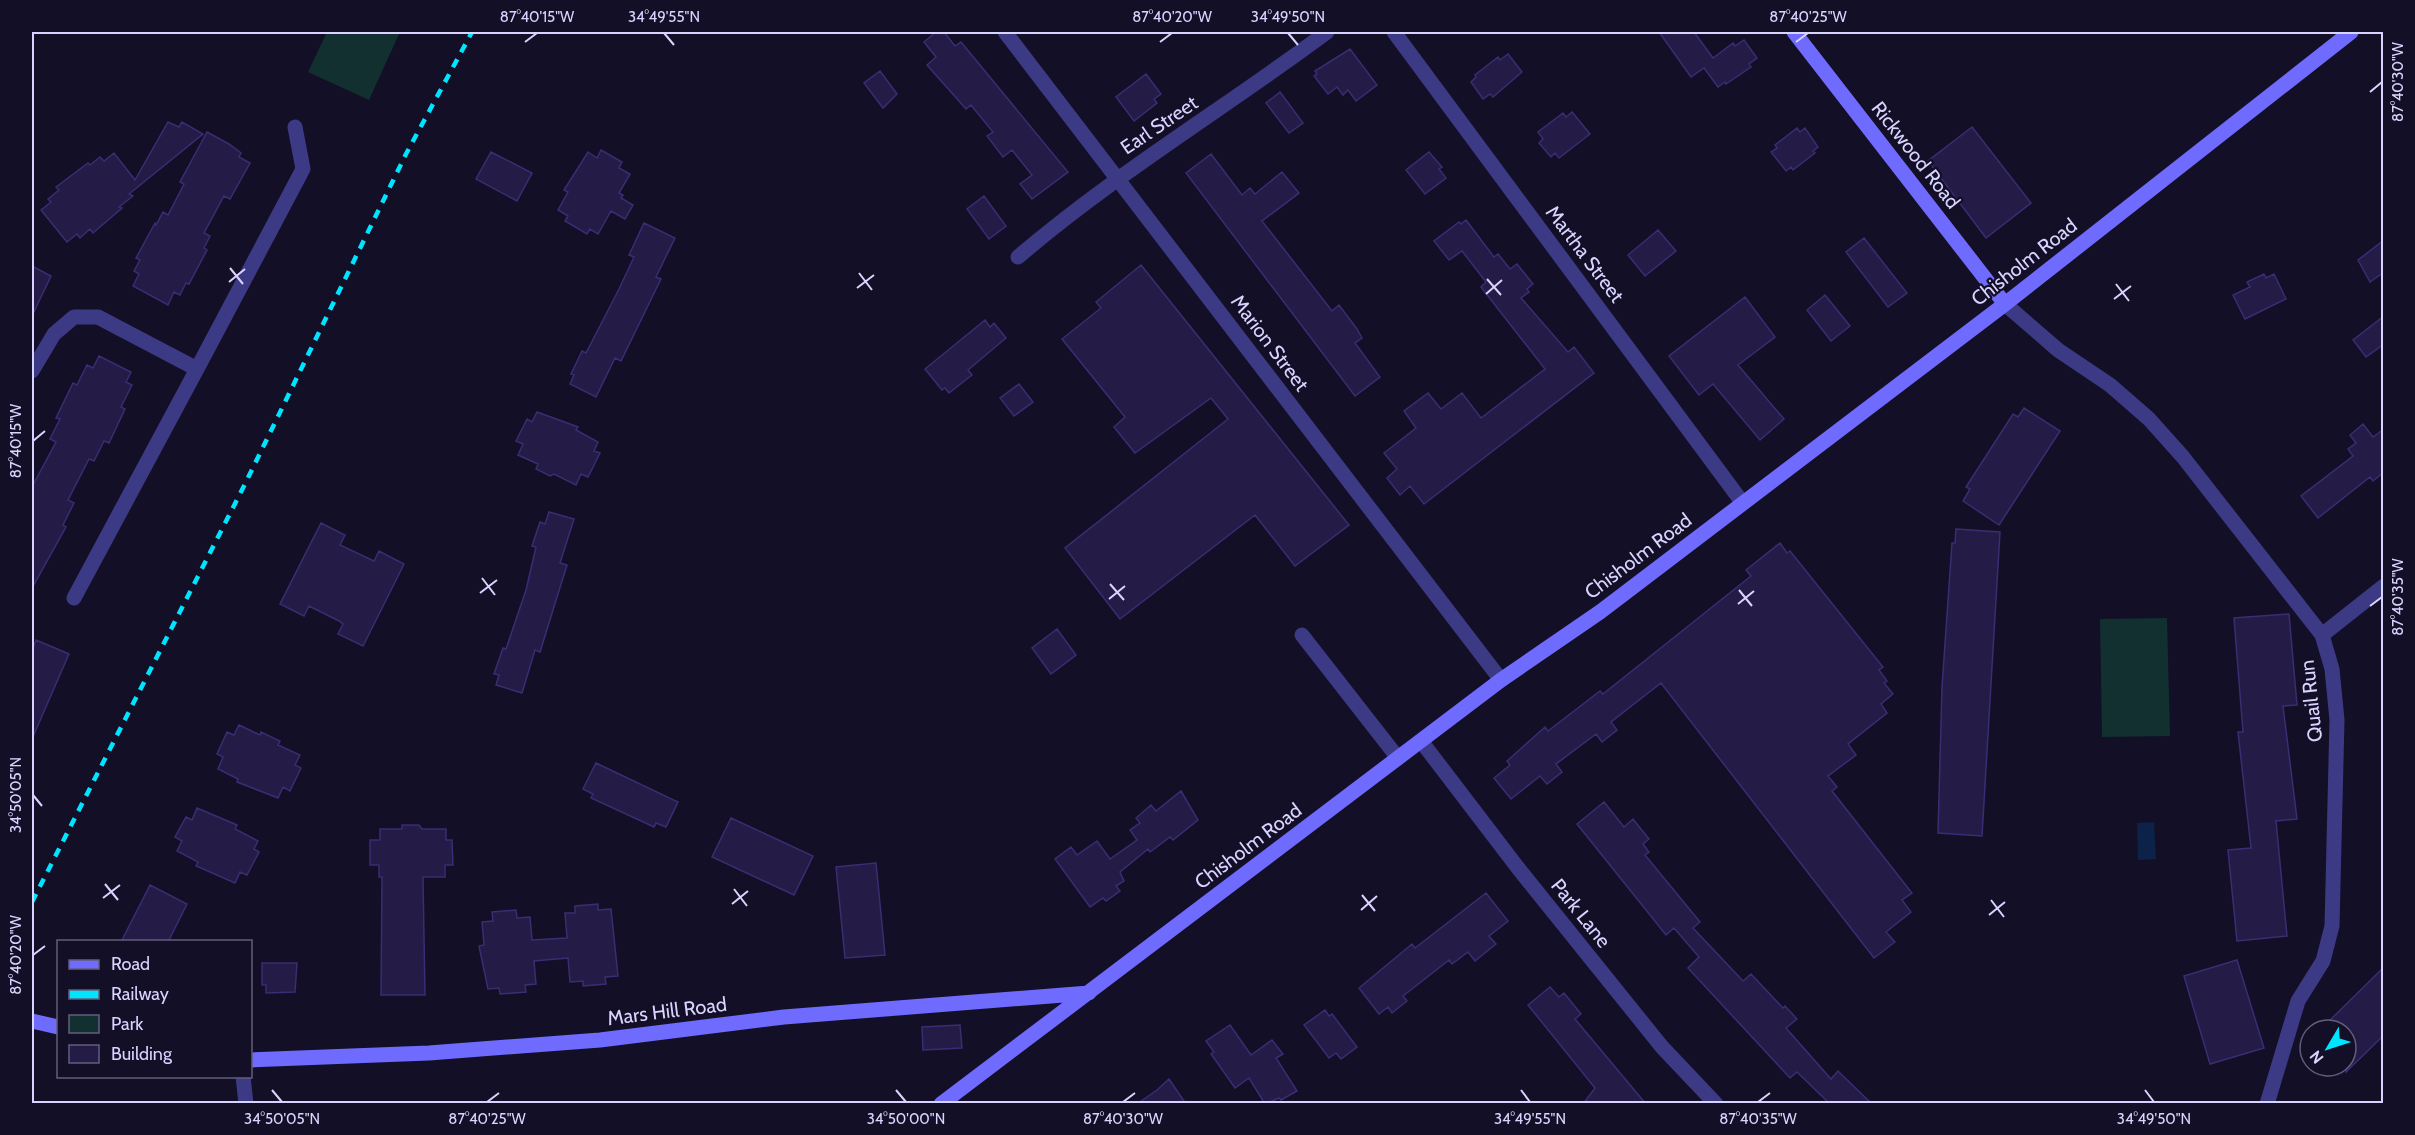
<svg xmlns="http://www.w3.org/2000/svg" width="2415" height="1135" font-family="Cabin,sans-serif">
<rect width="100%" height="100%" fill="#130f26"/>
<path fill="#12302f" d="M 327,32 L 400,32 L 369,100 L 308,72 Z
M 2167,618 L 2170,736 L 2102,737 L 2100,619 Z"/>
<path fill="#0c2248" d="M 2154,822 L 2156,859 L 2138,860 L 2137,823 Z"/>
<path fill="#241b47" stroke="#3b2d73" stroke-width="1.5" d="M 936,32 L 944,32 L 955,46 L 961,42 L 1068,172 L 1032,199 L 1020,184 L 1032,175 L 1012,150 L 1003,157 L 987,136 L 993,132 L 971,105 L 966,109 L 927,65 L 936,57 L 924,42 Z
M 1659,32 L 1694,32 L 1713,58 L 1733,43 L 1735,46 L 1744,40 L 1757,58 L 1749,64 L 1751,67 L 1726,84 L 1725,82 L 1718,87 L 1704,68 L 1691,77 Z
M 1350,49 L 1377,85 L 1356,101 L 1348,90 L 1343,95 L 1337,87 L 1328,94 L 1314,76 L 1317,74 L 1315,71 Z
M 1508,54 L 1522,72 L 1493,97 L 1490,94 L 1483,99 L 1471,82 L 1476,77 L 1475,75 L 1498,57 L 1500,60 Z
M 880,71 L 897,94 L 883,108 L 864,83 Z
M 1146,74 L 1161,94 L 1154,99 L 1157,103 L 1134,121 L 1116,97 Z
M 1280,92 L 1303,123 L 1289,133 L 1266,103 Z
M 1572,112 L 1590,134 L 1559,158 L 1555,153 L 1551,157 L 1539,143 L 1543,139 L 1538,132 L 1563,113 L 1566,117 Z
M 168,122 L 179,127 L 182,122 L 203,134 L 129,194 L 133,196 L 119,207 L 122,208 L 93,233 L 90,229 L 80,238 L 77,234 L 67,242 L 41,210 L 51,202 L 48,199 L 59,190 L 56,187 L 88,163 L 90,165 L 100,157 L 104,161 L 114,153 L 135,180 Z
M 1972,127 L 2031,203 L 1986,238 L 1928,161 Z
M 1797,128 L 1800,132 L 1805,128 L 1818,147 L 1813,151 L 1815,153 L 1793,170 L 1791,167 L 1786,171 L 1771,152 L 1777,148 L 1775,145 Z
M 207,132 L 229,144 L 241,153 L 239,157 L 250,163 L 230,199 L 224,196 L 204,233 L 210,236 L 204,248 L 207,250 L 189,284 L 186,283 L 180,295 L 174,292 L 168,305 L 133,286 L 139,274 L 134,271 L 140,260 L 136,258 L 155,223 L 156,225 L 163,212 L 168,215 L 184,184 L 180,182 Z
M 601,150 L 622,162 L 619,168 L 630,174 L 619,193 L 623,195 L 621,198 L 633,205 L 625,219 L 611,211 L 598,234 L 590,229 L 587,234 L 565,221 L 568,216 L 558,210 L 568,192 L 564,190 L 588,152 L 597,158 Z
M 491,152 L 532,173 L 517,201 L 476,179 Z
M 1429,152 L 1442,167 L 1439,169 L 1446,178 L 1425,194 L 1406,170 Z
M 1211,154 L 1242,195 L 1250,188 L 1255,194 L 1282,172 L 1299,193 L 1262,221 L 1332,311 L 1339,305 L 1357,329 L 1362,338 L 1355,343 L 1380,377 L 1355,396 L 1186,173 Z
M 984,196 L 1006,226 L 989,239 L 967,209 Z
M 1466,220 L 1494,257 L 1498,254 L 1510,269 L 1517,264 L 1533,284 L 1527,289 L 1529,292 L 1521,298 L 1568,352 L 1574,347 L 1594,373 L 1424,504 L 1410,486 L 1400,495 L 1387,478 L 1397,469 L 1384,453 L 1416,428 L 1404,411 L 1428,393 L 1441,409 L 1462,393 L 1481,418 L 1545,369 L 1481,287 L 1486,282 L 1462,251 L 1449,260 L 1434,241 L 1459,222 L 1461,224 Z
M 644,223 L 675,238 L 656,277 L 661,279 L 621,361 L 615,358 L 596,397 L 570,384 L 574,375 L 571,374 L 582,351 L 586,353 L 619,289 L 634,257 L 629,255 Z
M 1658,230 L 1676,251 L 1645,276 L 1628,255 Z
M 1864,238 L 1907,293 L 1888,307 L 1846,252 Z
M 2384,240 L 2384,272 L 2370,282 L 2358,260 Z
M 1141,265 L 1349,525 L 1295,566 L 1255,515 L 1120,619 L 1065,548 L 1228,419 L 1211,398 L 1135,453 L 1114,427 L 1125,417 L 1062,339 L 1101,308 L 1096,302 Z
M 32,266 L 51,276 L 32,316 Z
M 2264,274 L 2266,278 L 2274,274 L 2286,299 L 2245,319 L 2233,295 L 2250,287 L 2247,282 Z
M 1825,295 L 1850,326 L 1831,341 L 1807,310 Z
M 1745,297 L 1775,337 L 1738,365 L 1784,419 L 1760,440 L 1713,384 L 1699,395 L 1669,356 Z
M 2384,316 L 2384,344 L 2366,357 L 2353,340 Z
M 985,320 L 990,327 L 994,323 L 1006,338 L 968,370 L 972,375 L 949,393 L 945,388 L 942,390 L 925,369 Z
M 99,356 L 131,372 L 126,382 L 132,385 L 121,407 L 125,409 L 109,443 L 104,441 L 94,461 L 89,459 L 68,500 L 74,503 L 63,525 L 66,527 L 32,588 L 32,487 L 56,442 L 50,439 L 60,419 L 56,418 L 73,383 L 77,385 L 87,365 L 93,368 Z
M 1019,384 L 1033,402 L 1014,416 L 1000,398 Z
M 2024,408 L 2060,431 L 1999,525 L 1963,501 L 1970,489 L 1966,487 L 2013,414 L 2018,417 Z
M 537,412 L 578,427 L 576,430 L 598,442 L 594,451 L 600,453 L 588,477 L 581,474 L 576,485 L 554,474 L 550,476 L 536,469 L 538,464 L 518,455 L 523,444 L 516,441 L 527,419 L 532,422 Z
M 2363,424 L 2373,437 L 2384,429 L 2384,472 L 2373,481 L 2370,477 L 2318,518 L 2301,496 L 2353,456 L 2348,449 L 2356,443 L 2350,435 Z
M 549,512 L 574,519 L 560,563 L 567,565 L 540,652 L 535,650 L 522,693 L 496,685 L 499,675 L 494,674 L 503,648 L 506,649 L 526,590 L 536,547 L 532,546 L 540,522 L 545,524 Z
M 321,523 L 345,535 L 340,545 L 374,561 L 379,551 L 404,564 L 363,646 L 338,634 L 343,624 L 339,621 L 309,606 L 304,616 L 280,604 Z
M 1956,529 L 2000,532 L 1982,836 L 1938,833 L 1942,687 L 1952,543 L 1955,543 Z
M 1780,543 L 1787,553 L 1790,551 L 1883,667 L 1879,670 L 1887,681 L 1884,683 L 1893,694 L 1881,704 L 1887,713 L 1848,744 L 1856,755 L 1828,776 L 1837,787 L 1832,791 L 1912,893 L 1902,900 L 1911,912 L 1886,932 L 1895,942 L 1874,958 L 1661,683 L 1611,722 L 1617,730 L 1602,742 L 1596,734 L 1556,764 L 1562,772 L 1547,784 L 1540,776 L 1511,799 L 1494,778 L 1510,765 L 1507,761 L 1545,727 L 1548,731 L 1600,691 L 1603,694 L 1751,576 L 1746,570 Z
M 2289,614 L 2297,705 L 2283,706 L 2297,819 L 2276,821 L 2287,936 L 2237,941 L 2228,850 L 2251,848 L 2238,732 L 2243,732 L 2234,618 Z
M 1057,629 L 1076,655 L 1051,674 L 1032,648 Z
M 36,640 L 69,654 L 32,739 L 32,651 Z
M 239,725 L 260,735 L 261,732 L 280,741 L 278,745 L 300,755 L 295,765 L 301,768 L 290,791 L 283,787 L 278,798 L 237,782 L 238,779 L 218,769 L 223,757 L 217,754 L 227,732 L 234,735 Z
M 596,763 L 678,802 L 666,827 L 656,823 L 654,827 L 591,798 L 593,794 L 583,789 Z
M 1181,791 L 1198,820 L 1173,840 L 1170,837 L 1150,852 L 1148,849 L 1120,872 L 1124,881 L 1116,886 L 1120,891 L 1106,901 L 1103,898 L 1090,907 L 1055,859 L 1071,847 L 1077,855 L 1097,841 L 1110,859 L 1137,840 L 1130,830 L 1140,823 L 1136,818 L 1151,805 L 1156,811 Z
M 1604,802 L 1624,827 L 1633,819 L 1649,839 L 1643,844 L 1649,852 L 1645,855 L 1700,922 L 1693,928 L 1743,981 L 1751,974 L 1783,1008 L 1785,1006 L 1797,1019 L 1786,1028 L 1831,1079 L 1838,1071 L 1872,1104 L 1830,1104 L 1797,1072 L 1790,1078 L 1688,968 L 1699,957 L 1674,928 L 1666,935 L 1577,824 Z
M 197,808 L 237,825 L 235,829 L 258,841 L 254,849 L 259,852 L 247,875 L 240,872 L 235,883 L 196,866 L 198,862 L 177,851 L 182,841 L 175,837 L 186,817 L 192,820 Z
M 731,818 L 813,856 L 794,895 L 712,857 Z
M 402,825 L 419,825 L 422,829 L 446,829 L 446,840 L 452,840 L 453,865 L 445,865 L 445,877 L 423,877 L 425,995 L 381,995 L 382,877 L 379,877 L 379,865 L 370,865 L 370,840 L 380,840 L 380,829 L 402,829 Z
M 876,863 L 885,955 L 845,958 L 836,867 Z
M 150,885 L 187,904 L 168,942 L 121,942 Z
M 1486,893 L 1508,921 L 1489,936 L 1496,944 L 1475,961 L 1468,952 L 1452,964 L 1449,960 L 1403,996 L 1407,1001 L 1392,1013 L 1388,1007 L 1379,1014 L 1359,988 L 1412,944 L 1415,948 Z
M 598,904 L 598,910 L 611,909 L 618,976 L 605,977 L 606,984 L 583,986 L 583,981 L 570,982 L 568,958 L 534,961 L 536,984 L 525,985 L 526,992 L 500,994 L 499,988 L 488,989 L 479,946 L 484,945 L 482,922 L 493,921 L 492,912 L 516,910 L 517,918 L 530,917 L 532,940 L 567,938 L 565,913 L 575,913 L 575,906 Z
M 2237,960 L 2264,1048 L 2210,1064 L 2184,976 Z
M 262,963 L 297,963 L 295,992 L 266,993 L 266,985 L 262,985 Z
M 2384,967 L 2384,1035 L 2346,1072 L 2346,1030 L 2320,1030 Z
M 1550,987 L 1559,997 L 1564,993 L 1581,1014 L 1575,1019 L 1646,1104 L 1583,1104 L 1595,1088 L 1528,1005 Z
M 1325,1010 L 1329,1016 L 1332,1014 L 1357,1047 L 1341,1059 L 1336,1053 L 1329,1058 L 1304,1025 Z
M 960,1025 L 962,1048 L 923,1050 L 922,1027 Z
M 1230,1025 L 1251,1055 L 1272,1040 L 1283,1054 L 1276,1058 L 1297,1091 L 1281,1100 L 1279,1098 L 1265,1104 L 1249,1078 L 1235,1088 L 1211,1054 L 1214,1052 L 1206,1041 Z
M 1169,1079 L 1186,1104 L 1137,1104 L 1157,1090 Z"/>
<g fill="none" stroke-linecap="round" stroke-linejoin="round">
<path stroke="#3d3a85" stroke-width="15" d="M 1005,32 L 1501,680
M 1394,32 L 1742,502
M 1018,257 C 1115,174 1225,108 1327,32
M 2005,304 L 2058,350 L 2110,385 L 2149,419 L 2183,457 L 2322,635 L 2332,669 L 2337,720 L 2332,926 L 2323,961 L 2298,1001 L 2267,1104
M 32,371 L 54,334 L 74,317 L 98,317 L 197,369 L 303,169 L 295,127
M 74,598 L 197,369
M 1302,635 L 1398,758
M 2322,635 L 2384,586
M 1421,741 L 1518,868 L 1662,1047 L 1716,1104
M 243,1076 L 246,1104"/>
<path stroke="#6f6bff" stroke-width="15" d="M 1794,32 L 2005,304
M 32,1021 L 58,1027
M 250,1060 L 429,1053 L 600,1040 L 784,1017 L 1089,993
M 941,1104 L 1501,680 L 1600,612 L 2005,304 L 2351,32"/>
<path stroke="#00e5ff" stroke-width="4.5" stroke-dasharray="9 8" stroke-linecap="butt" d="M 32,902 L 245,484 L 406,154 L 472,32"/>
</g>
<path fill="none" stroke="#d9d4ff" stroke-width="2" d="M 664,33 L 674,45M 1288,33 L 1298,45M 525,42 L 537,33M 1160,42 L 1172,33M 1796,42 L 1808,33M 2370,92 L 2382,82M 230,268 L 243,284M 859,273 L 872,290M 1487,279 L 1501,295M 229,282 L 245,269M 2116,284 L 2129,301M 857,288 L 874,275M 1486,294 L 1502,280M 2114,299 L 2131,286M 33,441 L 45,431M 482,578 L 495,595M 1110,584 L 1124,600M 1739,590 L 1752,606M 480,593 L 497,580M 1109,599 L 1125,586M 1738,604 L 1754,591M 2370,606 L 2382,597M 33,795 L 42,806M 105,884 L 118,900M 734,889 L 747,906M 1362,895 L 1375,911M 103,898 L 120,885M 1991,900 L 2004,917M 732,904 L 748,891M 1361,910 L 1377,896M 1989,915 L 2005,902M 33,955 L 45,946M 272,1090 L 282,1102M 896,1090 L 906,1102M 1521,1090 L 1530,1102M 2145,1090 L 2154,1102M 487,1102 L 499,1093M 1123,1102 L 1135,1093M 1758,1102 L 1770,1093"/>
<g text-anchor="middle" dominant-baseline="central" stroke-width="4.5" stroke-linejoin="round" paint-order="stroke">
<g font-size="20" fill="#d9d4ff" stroke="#130f26">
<text transform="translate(1159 125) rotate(-34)">Earl Street</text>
<text transform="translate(1916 155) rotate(52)">Rickwood Road</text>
<text transform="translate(1585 254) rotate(53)">Martha Street</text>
<text transform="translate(2024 262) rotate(-38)">Chisholm Road</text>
<text transform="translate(1270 343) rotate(53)">Marion Street</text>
<text transform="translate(1638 556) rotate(-37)">Chisholm Road</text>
<text transform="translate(2311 701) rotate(-96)">Quail Run</text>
<text transform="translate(1248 846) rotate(-37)">Chisholm Road</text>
<text transform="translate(1581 913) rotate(51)">Park Lane</text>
<text transform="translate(667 1011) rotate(-7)">Mars Hill Road</text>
</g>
</g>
<rect width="2415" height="1135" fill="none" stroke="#130f26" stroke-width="66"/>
<rect x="57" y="940" width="195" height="138" fill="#130f26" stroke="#625e7d" stroke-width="1.5"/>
<rect x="69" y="960" width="30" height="9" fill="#6f6bff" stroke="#625e7d" stroke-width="1.5"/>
<text x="111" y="970" font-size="18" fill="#d9d4ff">Road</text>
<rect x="69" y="990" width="30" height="9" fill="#00e5ff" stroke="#625e7d" stroke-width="1.5"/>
<text x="111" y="1000" font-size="18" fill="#d9d4ff">Railway</text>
<rect x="69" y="1015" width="30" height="18" fill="#12302f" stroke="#625e7d" stroke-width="1.5"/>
<text x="111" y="1030" font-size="18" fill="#d9d4ff">Park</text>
<rect x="69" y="1045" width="30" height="18" fill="#241b47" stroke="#625e7d" stroke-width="1.5"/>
<text x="111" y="1060" font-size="18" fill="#d9d4ff">Building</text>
<g transform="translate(2328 1048) rotate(231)"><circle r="28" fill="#130f26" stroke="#625e7d" stroke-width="1.5"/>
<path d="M0-4.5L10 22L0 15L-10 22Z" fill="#00e5ff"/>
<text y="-9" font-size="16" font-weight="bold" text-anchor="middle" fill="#d9d4ff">N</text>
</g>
<rect x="33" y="33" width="2349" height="1069" fill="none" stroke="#d9d4ff" stroke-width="2"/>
<g font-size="15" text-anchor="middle" fill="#d9d4ff">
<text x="537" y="22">87°40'15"W</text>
<text x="664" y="22">34°49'55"N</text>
<text x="1172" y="22">87°40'20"W</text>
<text x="1288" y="22">34°49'50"N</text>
<text x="1808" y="22">87°40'25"W</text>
<text transform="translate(2398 82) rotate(-90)" y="5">87°40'30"W</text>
<text transform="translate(16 441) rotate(-90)" y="5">87°40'15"W</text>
<text transform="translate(2398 597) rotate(-90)" y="5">87°40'35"W</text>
<text transform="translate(16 795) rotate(-90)" y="5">34°50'05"N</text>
<text transform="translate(16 955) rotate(-90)" y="5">87°40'20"W</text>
<text x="282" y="1124">34°50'05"N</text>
<text x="487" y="1124">87°40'25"W</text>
<text x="906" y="1124">34°50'00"N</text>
<text x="1123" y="1124">87°40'30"W</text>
<text x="1530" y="1124">34°49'55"N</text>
<text x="1758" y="1124">87°40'35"W</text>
<text x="2154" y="1124">34°49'50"N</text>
</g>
</svg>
